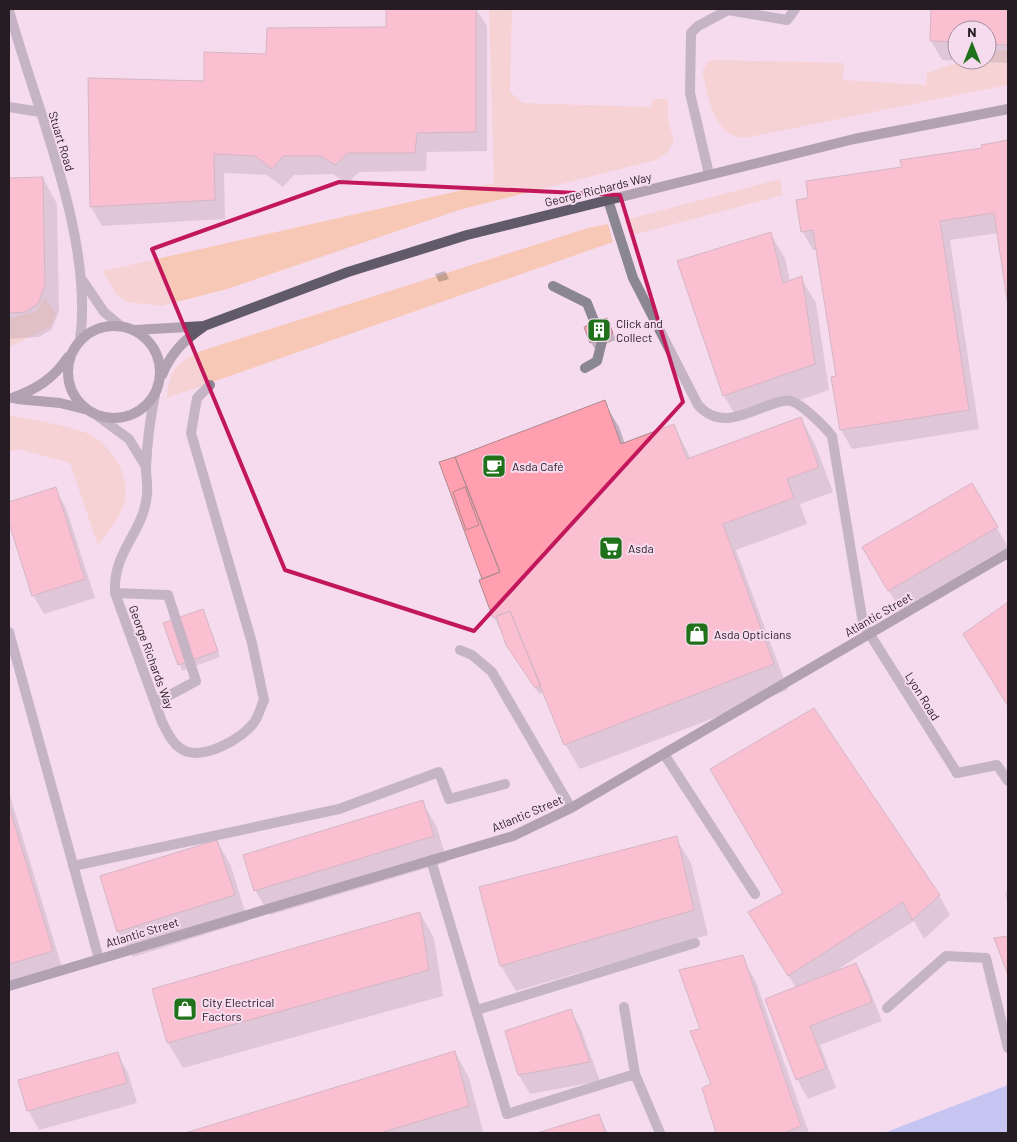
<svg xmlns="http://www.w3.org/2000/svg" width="1017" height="1142" font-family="Barlow,sans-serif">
<rect width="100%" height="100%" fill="#f6dbef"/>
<path fill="#f7c8b6" d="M 489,9 L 512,9 L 510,92 L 523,103 L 651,107 L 653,99 L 668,99 L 668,121 L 674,140 L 668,152 L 656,160 L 459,210 L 227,289 L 161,306 L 127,302 L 116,294 L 103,271 L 494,183 Z
M 1008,50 L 1008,85 L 744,138 C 712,135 709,97 702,72 L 708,61 L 715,60 L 844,63 L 843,80 L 926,85 L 927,73 L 965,60 L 987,60 L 987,52 Z
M 780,179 L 783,195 L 630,236 L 625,220 Z
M 608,224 L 613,242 L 167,398 C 169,370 177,362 201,351 L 588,228 Z
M 45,298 L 56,314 L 50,327 L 9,347 L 9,319 L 36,311 Z
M 9,416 C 23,417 80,428 91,435 C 114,449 133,479 123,507 C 118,521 106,534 98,546 L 70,463 L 19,449 L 9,452 Z"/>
<path fill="#8daaf6" d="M 1008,1085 L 1008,1133 L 883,1133 L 889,1131 Z"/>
<path fill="#0003" fill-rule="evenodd" d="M 387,9 L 476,9 L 487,26 L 487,151 L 427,152 L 426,171 L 359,172 L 347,184 L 333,174 L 294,175 L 283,187 L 267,175 L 224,173 L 225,219 L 102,226 L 91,207 L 90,79 L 206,82 L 268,55 L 387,28 Z
M 932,9 L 1008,9 L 1008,63 L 942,60 L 931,41 ZM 957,30 L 987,30 L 987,60 L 957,60 Z
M 1008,142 L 1008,299 L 998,233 L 950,240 L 979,429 L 852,449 L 841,430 L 832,378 L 838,377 L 817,250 L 813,250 L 802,231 L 810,199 L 903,168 L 983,149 L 983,146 Z
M 43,178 L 57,204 L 59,311 L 52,329 L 39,337 L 9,339 L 9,179 Z
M 770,233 L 785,258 L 790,282 L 801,278 L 816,303 L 829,390 L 739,421 L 724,396 L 679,262 Z
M 445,271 L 449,279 L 439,282 L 435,274 Z
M 607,319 L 616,340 L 594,348 L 591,342 Z
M 604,402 L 619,427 L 625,444 L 674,425 L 691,459 L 801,419 L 815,444 L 833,492 L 800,504 L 807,524 L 736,550 L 788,690 L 580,769 L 565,744 L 544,692 L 539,694 L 511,651 L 494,617 Z
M 972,485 L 1008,547 L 900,610 L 864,548 Z
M 55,489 L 66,508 L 95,598 L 44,614 L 33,595 L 9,518 L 9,503 Z
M 1008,604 L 1008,705 L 965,634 Z
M 203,610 L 220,657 L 182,671 L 165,624 Z
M 9,792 L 63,971 L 9,986 Z
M 422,802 L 437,827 L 447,862 L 270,915 L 255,890 Z
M 676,838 L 691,863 L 708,935 L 516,991 L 501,966 Z
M 217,841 L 231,866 L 248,921 L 133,957 L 118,932 L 101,877 Z
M 1008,892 L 1008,904 L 1005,893 Z
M 939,895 L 950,915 L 924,939 L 914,921 L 837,970 L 856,964 L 867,983 L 882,1021 L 820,1045 L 836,1088 L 808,1099 L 797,1079 L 796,988 L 750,913 Z
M 420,913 L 434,938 L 443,996 L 183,1068 L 168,1043 L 154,990 Z
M 742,957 L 756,982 L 809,1133 L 718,1133 L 704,1088 L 713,1085 L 702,1030 Z
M 570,1010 L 581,1029 L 600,1081 L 530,1094 L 519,1075 Z
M 455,1052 L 469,1078 L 483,1131 L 477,1133 L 186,1133 Z
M 117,1054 L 128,1073 L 137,1103 L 39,1130 L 28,1110 Z
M 598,1116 L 608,1133 L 541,1133 Z"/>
<path fill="#ff9fb0" stroke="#aa8a8e" d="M 386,9 L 476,9 L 476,132 L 417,133 L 415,153 L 348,153 L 335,165 L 321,156 L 283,156 L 272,169 L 255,156 L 214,154 L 215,200 L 90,207 L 88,78 L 204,81 L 204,52 L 266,54 L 267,28 L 386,27 Z
M 931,9 L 1008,9 L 1008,45 L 987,44 L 987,30 L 957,30 L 957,42 L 930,41 Z
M 1008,140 L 1008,306 L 994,213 L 940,221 L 969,410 L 840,430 L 831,377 L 836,376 L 813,230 L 801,232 L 796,200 L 808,198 L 806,181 L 902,167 L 900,160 L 982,148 L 981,145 Z
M 43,177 L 45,285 L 38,304 L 25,312 L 9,313 L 9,178 Z
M 771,232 L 783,283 L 802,276 L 815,364 L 723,396 L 677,261 Z
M 607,318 L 613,333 L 590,343 L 584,327 Z
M 605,400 L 621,444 L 674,424 L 687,459 L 801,417 L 819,467 L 787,479 L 794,498 L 723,524 L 774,664 L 564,745 L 510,611 L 493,618 L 479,580 L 500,572 L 455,457 Z
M 455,457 L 500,572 L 482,579 L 439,462 Z
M 972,483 L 998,527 L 888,591 L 862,547 Z
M 56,487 L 85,579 L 32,596 L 9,523 L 9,502 Z
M 465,487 L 479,525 L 466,530 L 453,492 Z
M 1008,602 L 1008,706 L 963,634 Z
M 203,609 L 218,651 L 178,665 L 163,623 Z
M 510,611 L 541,686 L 535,688 L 506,645 L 496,616 Z
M 814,708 L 940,895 L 912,920 L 903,902 L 788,976 L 748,912 L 783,893 L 710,769 Z
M 423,800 L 434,836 L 254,891 L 243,855 Z
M 9,806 L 53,951 L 9,964 Z
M 677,836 L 694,910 L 500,966 L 479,887 Z
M 217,840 L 235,895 L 117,932 L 100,876 Z
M 420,912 L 429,970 L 167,1043 L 152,989 Z
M 1008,936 L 1008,975 L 994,938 Z
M 743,955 L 801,1126 L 784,1133 L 716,1133 L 702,1088 L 711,1084 L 690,1031 L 700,1029 L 679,970 Z
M 856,963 L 872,1002 L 810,1026 L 826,1068 L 796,1080 L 765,999 Z
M 571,1009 L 590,1062 L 518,1075 L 505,1031 Z
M 455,1051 L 469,1106 L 380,1133 L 185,1133 Z
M 118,1052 L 127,1083 L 27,1111 L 18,1080 Z
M 599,1114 L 606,1133 L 537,1133 Z"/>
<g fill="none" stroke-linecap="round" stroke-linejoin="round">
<path stroke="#8a8692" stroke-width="10" d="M 709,174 L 690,93 L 691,33 L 698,26 L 728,10 L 787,20 L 795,9
M 608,200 L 633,278 L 698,405 C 720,430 746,413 772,404 C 778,402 785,399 791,401 C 802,404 825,427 832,436 L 863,623 L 869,633
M 553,286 L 587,303 L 602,341 L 597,361 L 585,368
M 210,385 L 197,398 L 191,433 L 252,643 L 264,700
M 115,593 L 168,595 L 196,681 L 155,703
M 9,632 L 99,959
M 460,650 L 472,655 L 492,672 L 571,808
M 664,754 L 755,894
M 957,773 L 997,765 L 1008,781
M 73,866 L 339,809 L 439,772 L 449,799 L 505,784
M 887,1008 L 946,956 L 986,958 L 1008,1048
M 477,1010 L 695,943
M 635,1074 L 660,1133
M 507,1114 L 635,1074 L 624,1007"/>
<path stroke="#8a8692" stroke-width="10" d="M 9,10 C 36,109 94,238 80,340
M 9,107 L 40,112
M 83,281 L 104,312 L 121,326
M 155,395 C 150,419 147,443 146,468 C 146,477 148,486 147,495 C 143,534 113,550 115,593 L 162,722 C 167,731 171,742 180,748 C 200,763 243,739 255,721 C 259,715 261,706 264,700
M 99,417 L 129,439 L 146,467
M 869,633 L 957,773
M 431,860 L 507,1114"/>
<path stroke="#605a6b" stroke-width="10" d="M68 372a46 46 0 1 1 92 0a46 46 0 1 1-92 0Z
M 135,330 L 204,326 L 348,272 L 467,235 L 854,139 L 1008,109
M 162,375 C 171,353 184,340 203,327
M 12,398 C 37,389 53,379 68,357
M 17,399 L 60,403 L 84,409
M 9,986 L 513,836 L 571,808 L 1008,553"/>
</g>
<path d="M0 0H1017V1142H0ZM 339,182 L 620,195 L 683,402 L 474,631 L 285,570 L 152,249 Z" fill="#f6dbef" fill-opacity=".55" fill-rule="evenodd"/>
<path fill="none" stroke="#c2185b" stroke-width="4" stroke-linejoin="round" d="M 339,182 L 620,195 L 683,402 L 474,631 L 285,570 L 152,249 Z"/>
<defs>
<g id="building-square" transform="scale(1.25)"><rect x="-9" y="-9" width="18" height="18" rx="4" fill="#1f711a" stroke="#f6dbef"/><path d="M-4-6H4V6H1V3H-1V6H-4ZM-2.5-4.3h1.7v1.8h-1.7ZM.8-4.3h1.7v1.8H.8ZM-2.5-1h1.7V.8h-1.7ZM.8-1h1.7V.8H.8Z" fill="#fff"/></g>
<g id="cafe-square" transform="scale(1.25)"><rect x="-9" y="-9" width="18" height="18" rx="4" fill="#1f711a" stroke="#f6dbef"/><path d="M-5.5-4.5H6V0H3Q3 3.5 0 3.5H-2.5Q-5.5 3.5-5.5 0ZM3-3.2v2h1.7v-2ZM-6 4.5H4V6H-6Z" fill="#fff"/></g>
<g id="supermarket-square" transform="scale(1.25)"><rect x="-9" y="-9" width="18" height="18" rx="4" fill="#1f711a" stroke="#f6dbef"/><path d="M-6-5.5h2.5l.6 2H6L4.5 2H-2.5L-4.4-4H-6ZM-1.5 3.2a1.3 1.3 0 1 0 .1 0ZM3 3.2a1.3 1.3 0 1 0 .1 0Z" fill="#fff"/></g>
<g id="shop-square" transform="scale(1.25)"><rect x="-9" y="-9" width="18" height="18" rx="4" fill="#1f711a" stroke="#f6dbef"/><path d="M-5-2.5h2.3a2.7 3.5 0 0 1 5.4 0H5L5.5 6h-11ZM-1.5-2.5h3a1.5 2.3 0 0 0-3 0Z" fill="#fff"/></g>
</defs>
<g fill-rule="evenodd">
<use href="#building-square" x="599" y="330"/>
<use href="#cafe-square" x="494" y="466"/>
<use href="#supermarket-square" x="611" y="548"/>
<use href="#shop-square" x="697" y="634"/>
<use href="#shop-square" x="185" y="1009"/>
</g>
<g text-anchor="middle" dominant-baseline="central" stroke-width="4" stroke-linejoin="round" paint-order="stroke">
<g font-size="12" fill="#261d24" stroke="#f6dbef">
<text transform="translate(62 141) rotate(73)">Stuart Road</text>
<text transform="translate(598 189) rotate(-14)">George Richards Way</text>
<text transform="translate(878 614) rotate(-30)">Atlantic Street</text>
<text transform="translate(152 657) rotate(70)">George Richards Way</text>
<text transform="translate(923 696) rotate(58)">Lyon Road</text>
<text transform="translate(527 813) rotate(-23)">Atlantic Street</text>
<text transform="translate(142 932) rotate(-17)">Atlantic Street</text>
</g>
<g font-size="12" fill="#261d24" stroke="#f6dbef" text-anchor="start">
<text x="616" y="323">Click and<tspan x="616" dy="14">Collect</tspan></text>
<text x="512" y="466">Asda Café</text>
<text x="628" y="548">Asda</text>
<text x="714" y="634">Asda Opticians</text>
<text x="202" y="1002">City Electrical<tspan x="202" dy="14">Factors</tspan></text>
</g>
</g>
<rect width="1017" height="1142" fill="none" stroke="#261d24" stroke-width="20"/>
<g transform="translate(972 45)"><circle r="24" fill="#f6dbef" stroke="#a38f9e"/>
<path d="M0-4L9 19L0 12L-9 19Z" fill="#1f711a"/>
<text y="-8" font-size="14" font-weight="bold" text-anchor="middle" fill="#261d24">N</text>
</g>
</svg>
